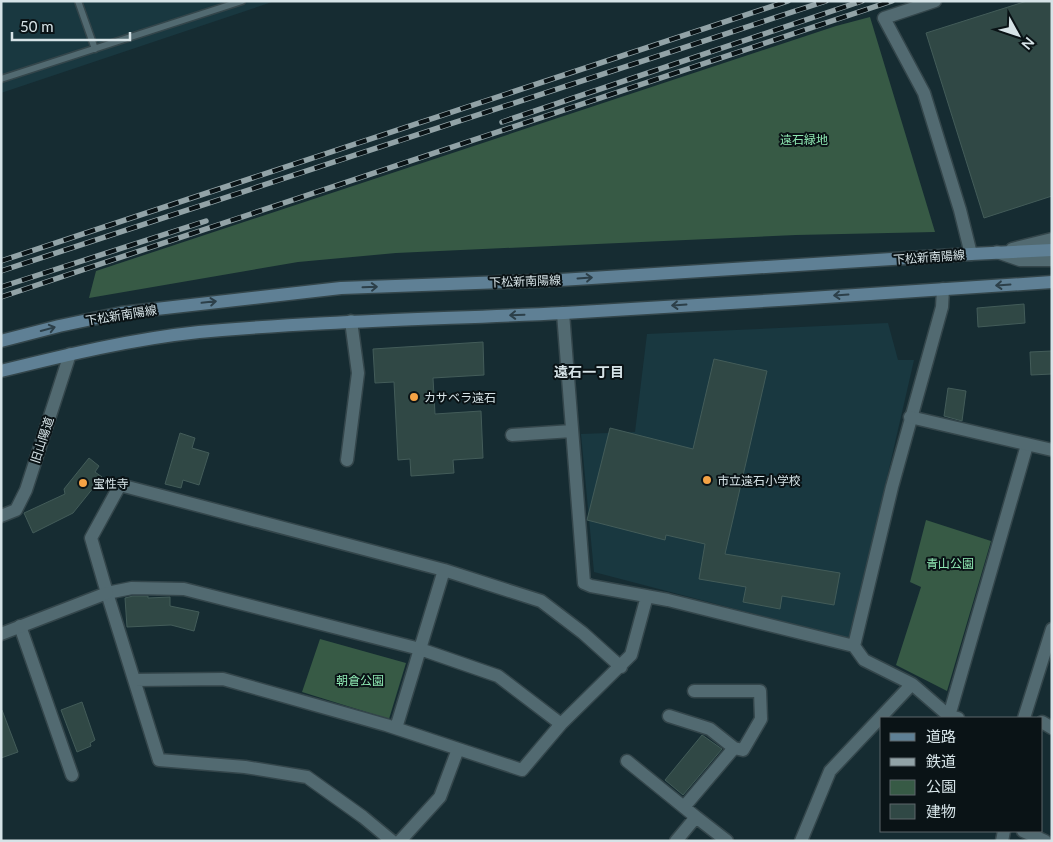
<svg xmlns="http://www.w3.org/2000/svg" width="1053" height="842" font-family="Lato,'Noto Sans JP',sans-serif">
<rect width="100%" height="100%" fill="#162c32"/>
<path fill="#193840" d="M 1,1 L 275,1 L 1,93 Z
M 888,323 L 898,360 L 914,360 L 850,639 L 594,572 L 581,434 L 635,432 L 647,334 Z"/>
<path fill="#375a45" d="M 870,17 L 935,232 L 796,235 L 396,253 L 298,262 L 89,298 L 96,271 L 836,26 Z
M 926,520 L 991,541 L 947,691 L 896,665 L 921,587 L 910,582 Z
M 320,639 L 406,663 L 389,719 L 302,692 Z"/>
<path fill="#304845" stroke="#435c59" d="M 1027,1 L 1052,1 L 1052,196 L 984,218 L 926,33 Z
M 1024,304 L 1025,323 L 978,327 L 977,308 Z
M 483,342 L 484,375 L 433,378 L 435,414 L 481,411 L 483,458 L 453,460 L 454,473 L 411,476 L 410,459 L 398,460 L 394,382 L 375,383 L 373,349 Z
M 1052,351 L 1052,374 L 1031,375 L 1030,352 Z
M 714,359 L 767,371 L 725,554 L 840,573 L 834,605 L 782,596 L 780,609 L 743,602 L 746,587 L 699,579 L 705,544 L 666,535 L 665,540 L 587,520 L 610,428 L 693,449 Z
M 948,388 L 966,391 L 962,421 L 944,416 Z
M 180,433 L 195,438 L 192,448 L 209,453 L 199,485 L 183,480 L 181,488 L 165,484 Z
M 89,458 L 99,466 L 95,472 L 102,477 L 73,513 L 33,533 L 24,513 L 65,494 L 64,489 Z
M 133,596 L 148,596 L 148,598 L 170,597 L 170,606 L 199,612 L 194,631 L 171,625 L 127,627 L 125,598 Z
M 82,702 L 95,740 L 90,743 L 91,746 L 77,752 L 61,710 Z
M 2,710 L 18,752 L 1,758 L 1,711 Z
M 702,735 L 722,749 L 683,795 L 665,780 Z"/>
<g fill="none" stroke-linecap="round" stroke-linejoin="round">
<g stroke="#34464b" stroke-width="9">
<path id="service" d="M 78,1 L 95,49
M 1,79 L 242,1"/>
</g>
<g stroke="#34464b" stroke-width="15">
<path id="minor" d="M 997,252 L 1020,260 L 1052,260
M 563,313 L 584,583 L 591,586 L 668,600 L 854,646 L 864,660 L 912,684 L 949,716 L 958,718
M 512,435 L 572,431
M 347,460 L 358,373 L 351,321
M 1,516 L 16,510 L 26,490 L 70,354
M 107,593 L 132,588 L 184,589 L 420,649 L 498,676 L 561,724
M 20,626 L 72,775
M 854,646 L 892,487 L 942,307 L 943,289
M 134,680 L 223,679 L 386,725 L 522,770 L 561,724 L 631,655 L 647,596
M 669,716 L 710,729 L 734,748 L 743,750 L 761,719 L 760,691 L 694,691
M 949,716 L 1027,445
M 1024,718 L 1052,629
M 1042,722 L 1052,728
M 396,728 L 444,570
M 627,761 L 696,817
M 684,807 L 734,748
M 1023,831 L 1045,841
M 392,841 L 363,817 L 307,777 L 245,767 L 159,760 L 107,593 L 91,538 L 120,485 L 444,570 L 541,601 L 583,633 L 621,667
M 400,841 L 440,797 L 458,749
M 676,841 L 696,817 L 727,841
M 801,841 L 830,771 L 912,684
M 1002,841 L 1004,831"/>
</g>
<g stroke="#34464b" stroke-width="15">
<path id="tertiary" d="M 935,1 L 884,18 L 924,93 L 960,210 L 971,254
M 1012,249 L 1052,239
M 910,417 L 1052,450
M 1,634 L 107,593"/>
</g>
<g stroke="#34464b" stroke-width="15">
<path id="secondary" d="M 1,341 L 59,326 L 121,313 L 341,288 L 560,280 L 971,254 L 1052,250
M 1,371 C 66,355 132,339 199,332 C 320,321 443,319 564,313 C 727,304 889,293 1052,282"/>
</g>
<use href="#service" stroke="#526a71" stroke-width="6"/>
<use href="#minor" stroke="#526a71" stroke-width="12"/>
<use href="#tertiary" stroke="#526a71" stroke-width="12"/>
<use href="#secondary" stroke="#5f8095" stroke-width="12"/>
<g stroke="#92a3a7" stroke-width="5.5">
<path id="rail" d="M 502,122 L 862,1
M 1,261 L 788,1
M 1,271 L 826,1
M 1,287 L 206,221
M 1,297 L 892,1"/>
</g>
<use href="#rail" stroke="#0a1316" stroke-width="4" stroke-dasharray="11" stroke-linecap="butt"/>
</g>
<defs><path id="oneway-shaft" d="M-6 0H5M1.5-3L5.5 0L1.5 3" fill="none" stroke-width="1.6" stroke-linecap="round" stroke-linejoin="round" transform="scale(1.25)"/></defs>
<g stroke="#2c3f49">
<use href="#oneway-shaft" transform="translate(585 278) rotate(-4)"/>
<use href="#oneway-shaft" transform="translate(1003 285) rotate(176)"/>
<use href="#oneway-shaft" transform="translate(370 287) rotate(-2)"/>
<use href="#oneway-shaft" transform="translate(841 295) rotate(176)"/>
<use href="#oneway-shaft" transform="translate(209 302) rotate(-6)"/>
<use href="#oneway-shaft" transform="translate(679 305) rotate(176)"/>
<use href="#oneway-shaft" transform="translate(517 315) rotate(178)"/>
<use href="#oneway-shaft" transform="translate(48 329) rotate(-15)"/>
</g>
<g fill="#f5a345" stroke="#0a1316" stroke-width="2">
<circle cx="414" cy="397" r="5"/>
<circle cx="707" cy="480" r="5"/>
<circle cx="83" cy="483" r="5"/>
</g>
<g text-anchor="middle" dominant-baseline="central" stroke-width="4" stroke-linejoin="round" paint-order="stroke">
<g font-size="12" fill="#8ee7b2" stroke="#0a1316">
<text x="804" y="139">遠石緑地</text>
<text x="950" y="563">青山公園</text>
<text x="360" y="680">朝倉公園</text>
</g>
<g font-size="12" fill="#d6e3e7" stroke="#0a1316">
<text transform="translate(929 257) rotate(-4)">下松新南陽線</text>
<text transform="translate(525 281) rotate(-2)">下松新南陽線</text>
<text transform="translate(121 315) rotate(-9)">下松新南陽線</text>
<text transform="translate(42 440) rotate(-72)">旧山陽道</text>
</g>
<g font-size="12" fill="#d6e3e7" stroke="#0a1316" text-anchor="start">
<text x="424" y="397">カサベラ遠石</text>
<text x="717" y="480">市立遠石小学校</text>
<text x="93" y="483">宝性寺</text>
</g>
<g font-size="14" font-weight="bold" fill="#d6e3e7" stroke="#0a1316">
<text x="589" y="371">遠石一丁目</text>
</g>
</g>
<rect width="1053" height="842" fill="none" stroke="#d6e3e7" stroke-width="5"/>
<rect x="880" y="717" width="162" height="115" fill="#0a1316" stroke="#5c666a"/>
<rect x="890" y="733" width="25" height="8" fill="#5f8095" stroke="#5c666a"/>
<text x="926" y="742" font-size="15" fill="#d6e3e7">道路</text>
<rect x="890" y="758" width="25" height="8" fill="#92a3a7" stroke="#5c666a"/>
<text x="926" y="767" font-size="15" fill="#d6e3e7">鉄道</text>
<rect x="890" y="780" width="25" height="15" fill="#375a45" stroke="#5c666a"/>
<text x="926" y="792" font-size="15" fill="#d6e3e7">公園</text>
<rect x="890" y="804" width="25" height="15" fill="#304845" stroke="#5c666a"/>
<text x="926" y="817" font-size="15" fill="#d6e3e7">建物</text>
<g transform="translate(1018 35) rotate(130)" stroke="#0a1316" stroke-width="4" paint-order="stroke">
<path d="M0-4L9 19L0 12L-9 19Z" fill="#d6e3e7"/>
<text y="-8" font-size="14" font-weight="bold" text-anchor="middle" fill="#d6e3e7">N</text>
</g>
<path d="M12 32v8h118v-8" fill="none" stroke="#d6e3e7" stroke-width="2.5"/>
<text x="20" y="32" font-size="15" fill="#d6e3e7" stroke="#0a1316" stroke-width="4" paint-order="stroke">50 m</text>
</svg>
